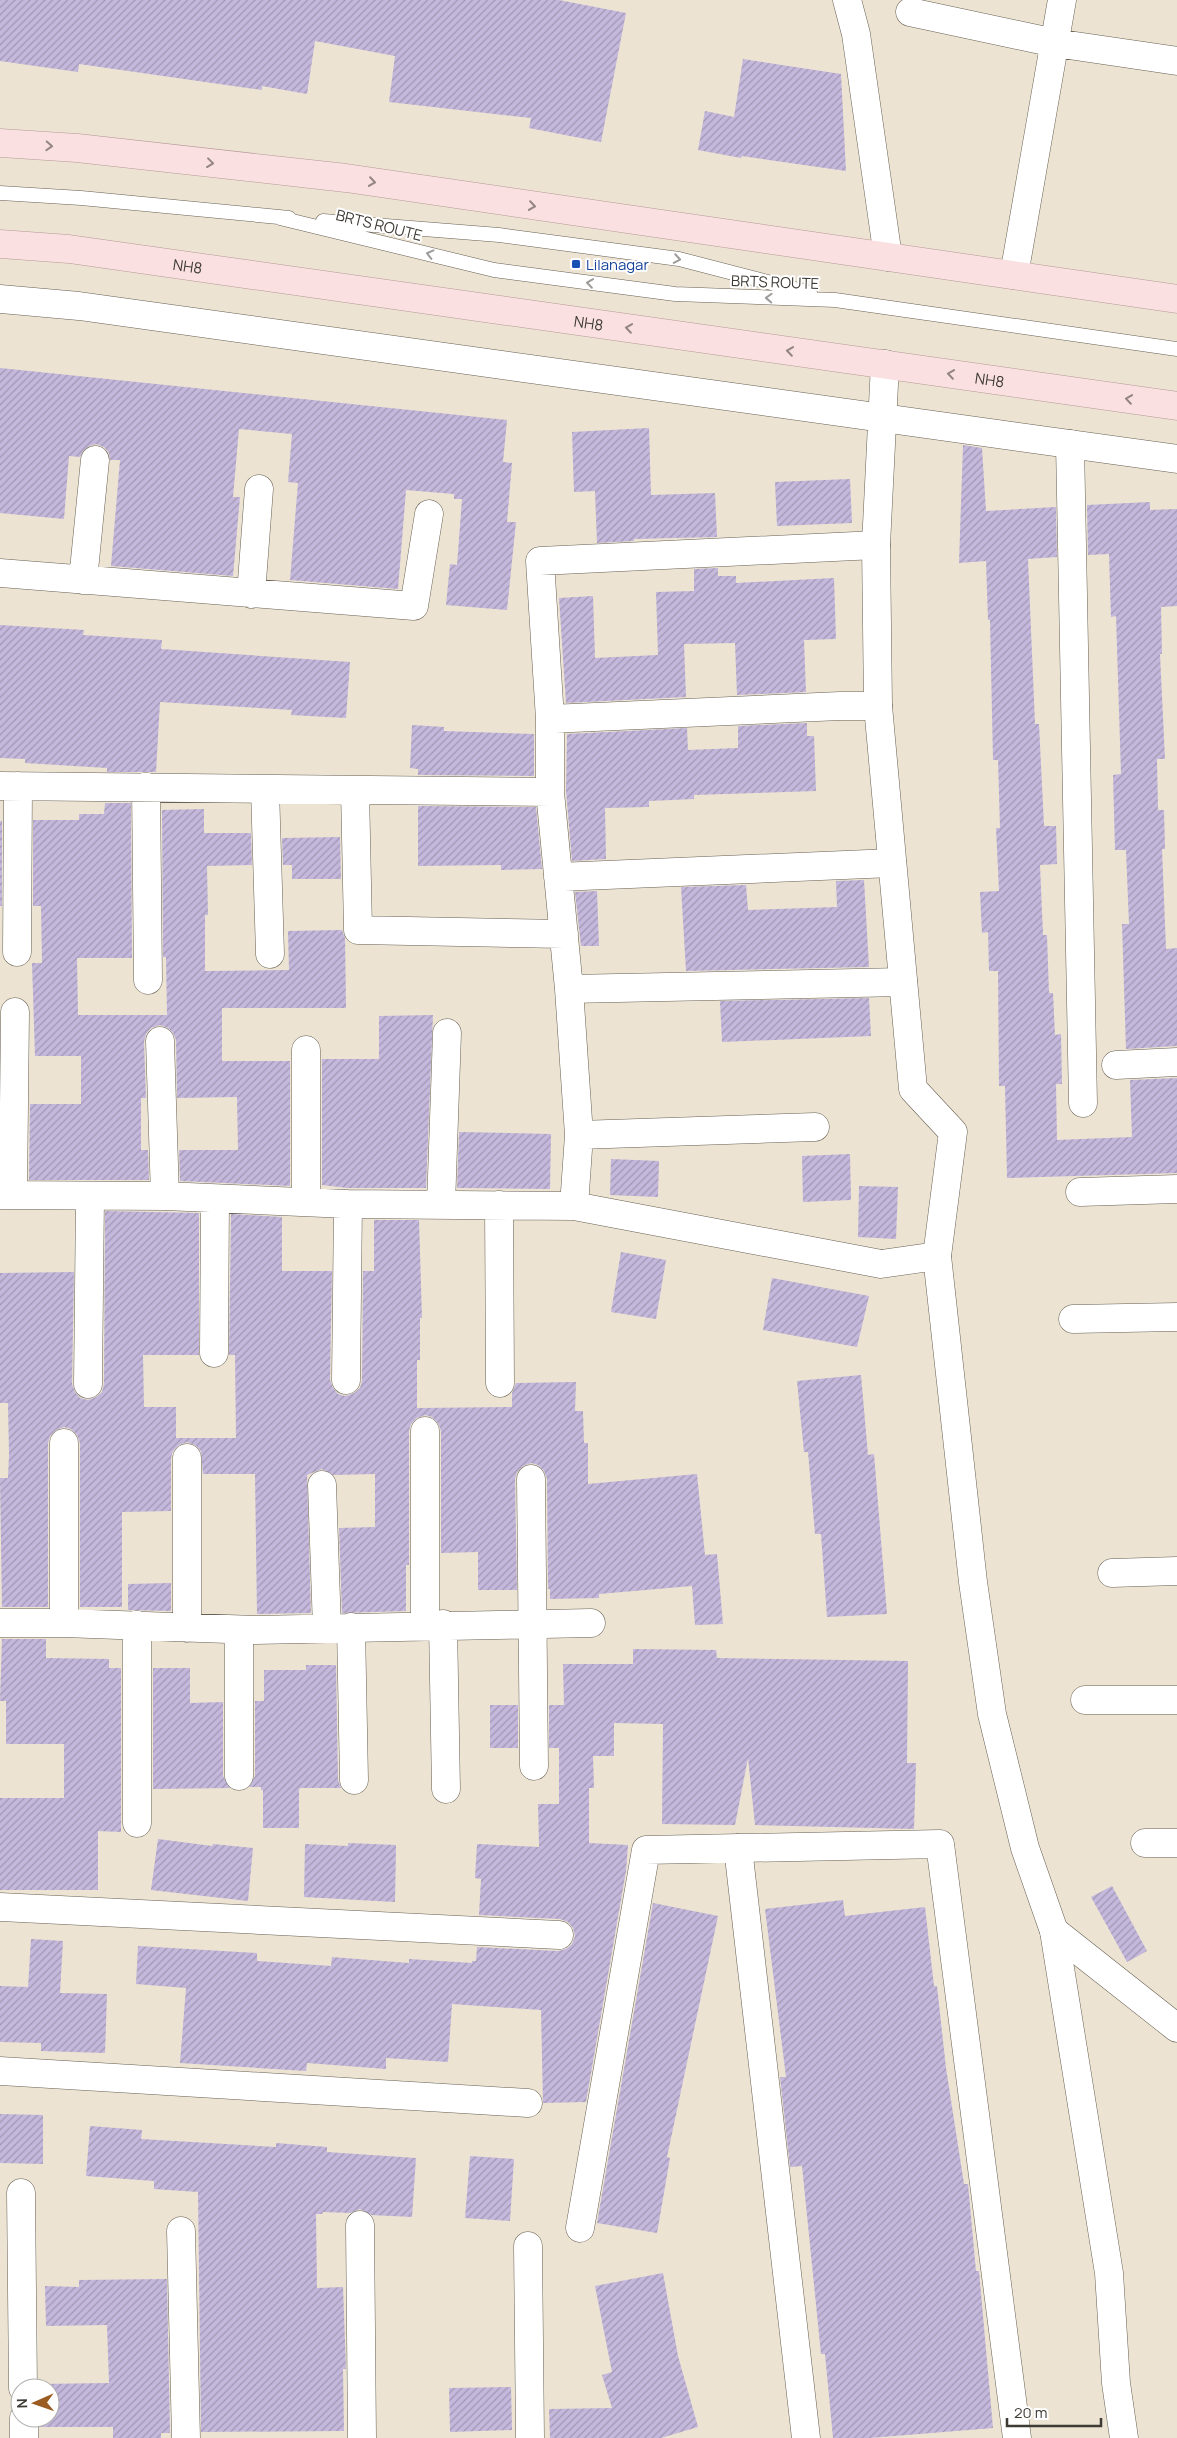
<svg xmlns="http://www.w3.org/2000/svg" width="1177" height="2438" font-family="Manrope,sans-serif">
<defs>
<pattern id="building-hatch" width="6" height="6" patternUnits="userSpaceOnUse" patternTransform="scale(1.25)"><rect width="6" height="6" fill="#c4b8dc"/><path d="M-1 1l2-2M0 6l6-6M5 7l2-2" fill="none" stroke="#a197b3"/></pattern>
</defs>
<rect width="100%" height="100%" fill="#ece3d3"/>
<path fill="url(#building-hatch)" d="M 0,0 L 559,0 L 626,13 L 601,142 L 529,128 L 531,118 L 389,102 L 395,56 L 315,41 L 307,94 L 262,86 L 262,90 L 79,64 L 78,72 L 0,61 Z
M 743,59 L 841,74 L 846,171 L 742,156 L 741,158 L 698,150 L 705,111 L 734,117 Z
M 0,368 L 507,420 L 503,462 L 512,463 L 507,522 L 516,522 L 507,610 L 446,605 L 450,564 L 457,565 L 462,499 L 454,499 L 454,494 L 406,490 L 398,589 L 290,580 L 298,483 L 288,482 L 292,434 L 239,429 L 233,497 L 240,497 L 233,576 L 111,566 L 120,460 L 110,460 L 109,453 L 104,447 L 96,444 L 89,446 L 83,451 L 80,457 L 69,456 L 64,519 L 0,513 Z
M 649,428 L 651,495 L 715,493 L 717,537 L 634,539 L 634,541 L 597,543 L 595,491 L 574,492 L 572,432 Z
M 963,445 L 982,448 L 986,511 L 1056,507 L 1057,557 L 1028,559 L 1035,724 L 1039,724 L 1044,826 L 1056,826 L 1057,864 L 1040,865 L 1043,935 L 1047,935 L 1049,993 L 1053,993 L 1055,1035 L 1061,1034 L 1062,1084 L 1056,1084 L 1057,1140 L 1132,1137 L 1130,1080 L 1177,1078 L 1177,1173 L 1007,1178 L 1005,1086 L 999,1086 L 998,971 L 989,971 L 988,932 L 982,933 L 980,892 L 999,891 L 996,828 L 1000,828 L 998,760 L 993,760 L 990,620 L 988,620 L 986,561 L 959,563 Z
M 850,479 L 852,523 L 777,526 L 775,482 Z
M 1150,502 L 1150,510 L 1177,509 L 1177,606 L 1161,607 L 1162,654 L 1160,654 L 1165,759 L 1157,759 L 1158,810 L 1164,810 L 1165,849 L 1162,849 L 1166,949 L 1177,948 L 1177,1046 L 1126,1049 L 1122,924 L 1129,924 L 1126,850 L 1115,850 L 1113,775 L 1121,774 L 1116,616 L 1111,617 L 1109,554 L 1088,555 L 1087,505 Z
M 718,568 L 718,576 L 736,576 L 736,583 L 834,578 L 836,639 L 804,640 L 806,692 L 737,695 L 735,643 L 684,644 L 686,697 L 566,703 L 559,598 L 593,596 L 595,658 L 658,655 L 656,592 L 694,591 L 694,569 Z
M 0,625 L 84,630 L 83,635 L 162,640 L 161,649 L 350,662 L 346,718 L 291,715 L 292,710 L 160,702 L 156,772 L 107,772 L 107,768 L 25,763 L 25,759 L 0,758 Z
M 807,723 L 807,736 L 814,736 L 816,791 L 694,795 L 694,799 L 649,801 L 649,807 L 605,808 L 606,859 L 572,861 L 566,791 L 567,734 L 687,728 L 688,750 L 738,748 L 738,726 Z
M 412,725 L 444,727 L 444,731 L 534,734 L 534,776 L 418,775 L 418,769 L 410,768 Z
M 105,803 L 131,803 L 132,958 L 77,958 L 78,1015 L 167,1015 L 166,957 L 163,957 L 162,810 L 204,809 L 204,833 L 251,833 L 252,865 L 207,866 L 208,915 L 205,915 L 205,971 L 289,970 L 288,931 L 342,930 L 345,938 L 346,1008 L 222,1008 L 222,1061 L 290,1061 L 290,1186 L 180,1181 L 179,1150 L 238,1150 L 237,1097 L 177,1098 L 176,1040 L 173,1033 L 168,1028 L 160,1025 L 151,1028 L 146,1034 L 144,1042 L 146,1098 L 141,1098 L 141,1150 L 148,1150 L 149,1180 L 29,1180 L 30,1104 L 81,1104 L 81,1056 L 35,1056 L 32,963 L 42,963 L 41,906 L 33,906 L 33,820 L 79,820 L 79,814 L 104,814 Z
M 418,806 L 536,807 L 542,869 L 501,870 L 501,865 L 418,866 Z
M 0,821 L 2,821 L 2,906 L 0,906 Z
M 340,837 L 341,879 L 292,879 L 292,865 L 283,865 L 282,838 Z
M 864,880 L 869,967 L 686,971 L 681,887 L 746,885 L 748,910 L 837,907 L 836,881 Z
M 597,891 L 599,946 L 581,946 L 575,892 Z
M 869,998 L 871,1036 L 722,1042 L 720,1001 Z
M 433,1015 L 426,1188 L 348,1188 L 322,1185 L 322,1059 L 379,1059 L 379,1016 Z
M 459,1132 L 551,1134 L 550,1189 L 457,1188 Z
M 850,1154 L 851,1200 L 803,1202 L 802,1156 Z
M 611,1159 L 659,1161 L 658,1197 L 610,1195 Z
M 859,1186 L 898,1187 L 896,1239 L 858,1237 Z
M 105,1211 L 199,1213 L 199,1355 L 143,1355 L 144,1407 L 176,1407 L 176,1438 L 236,1438 L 235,1355 L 229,1355 L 231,1214 L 282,1217 L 282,1271 L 332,1271 L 330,1380 L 333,1388 L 338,1394 L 345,1396 L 354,1393 L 360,1388 L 362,1381 L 363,1271 L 374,1271 L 374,1220 L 419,1220 L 422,1318 L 420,1318 L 420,1360 L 417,1360 L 417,1408 L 512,1407 L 512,1393 L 516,1383 L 576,1382 L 575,1411 L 583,1411 L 584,1443 L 588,1443 L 588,1484 L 697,1474 L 705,1555 L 717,1554 L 723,1624 L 695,1625 L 692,1586 L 599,1594 L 599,1598 L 550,1599 L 550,1589 L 548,1589 L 547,1479 L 544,1471 L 538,1465 L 531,1463 L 523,1466 L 517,1472 L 515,1479 L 517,1590 L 478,1590 L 478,1552 L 441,1553 L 441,1431 L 438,1423 L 432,1417 L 425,1415 L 417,1418 L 411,1424 L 409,1431 L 409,1565 L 406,1565 L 406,1611 L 342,1613 L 339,1528 L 375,1527 L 375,1474 L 333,1475 L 322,1469 L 307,1475 L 311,1613 L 257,1614 L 255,1474 L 203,1474 L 201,1451 L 195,1445 L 187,1442 L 179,1445 L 173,1451 L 171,1458 L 171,1511 L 122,1512 L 122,1607 L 80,1607 L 80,1443 L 77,1435 L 71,1429 L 64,1427 L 56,1430 L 50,1436 L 48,1443 L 48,1607 L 2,1607 L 0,1478 L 8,1478 L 9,1455 L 8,1403 L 0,1403 L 0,1273 L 74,1272 L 72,1384 L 75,1392 L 80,1398 L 88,1400 L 96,1397 L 102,1392 L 104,1384 Z
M 621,1252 L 666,1260 L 656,1319 L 611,1312 Z
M 772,1278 L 869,1296 L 857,1347 L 763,1330 Z
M 861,1375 L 868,1455 L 874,1454 L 887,1614 L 827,1617 L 821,1534 L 815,1534 L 808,1452 L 804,1452 L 797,1381 Z
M 171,1583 L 171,1611 L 128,1610 L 128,1584 Z
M 2,1639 L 46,1639 L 46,1658 L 109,1659 L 109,1668 L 121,1668 L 121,1832 L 98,1831 L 98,1890 L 0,1890 L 0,1798 L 64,1798 L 64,1744 L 6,1744 L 6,1701 L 0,1701 Z
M 633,1649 L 716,1650 L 717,1658 L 908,1661 L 907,1763 L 916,1763 L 914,1829 L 755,1825 L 748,1758 L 735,1825 L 662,1824 L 663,1724 L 614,1723 L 614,1756 L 593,1756 L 594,1788 L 589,1788 L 589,1843 L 628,1845 L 626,1871 L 586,2102 L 543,2103 L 541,2010 L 452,2004 L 448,2062 L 386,2058 L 386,2069 L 307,2063 L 306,2071 L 180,2063 L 186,1988 L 136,1984 L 138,1946 L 257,1953 L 257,1961 L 331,1966 L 332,1957 L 409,1963 L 409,1959 L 472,1963 L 472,1961 L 476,1961 L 477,1947 L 558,1951 L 566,1949 L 572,1944 L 575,1936 L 573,1928 L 568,1922 L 560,1919 L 479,1915 L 481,1879 L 475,1878 L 477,1844 L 539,1847 L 538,1804 L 559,1804 L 559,1748 L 549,1748 L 549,1705 L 564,1705 L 563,1664 L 633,1664 Z
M 306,1665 L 336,1665 L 338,1780 L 341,1788 L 301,1788 L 299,1789 L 299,1828 L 263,1828 L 263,1790 L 261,1790 L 261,1787 L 249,1787 L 255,1776 L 255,1701 L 264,1701 L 264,1670 L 306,1670 Z
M 153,1668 L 190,1668 L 190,1703 L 223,1702 L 223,1776 L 230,1788 L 153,1789 Z
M 490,1705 L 518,1705 L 518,1748 L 490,1748 Z
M 158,1839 L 212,1846 L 213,1844 L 253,1848 L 248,1901 L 151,1890 Z
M 348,1843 L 396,1845 L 395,1902 L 304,1897 L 305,1844 L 348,1846 Z
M 1112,1886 L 1147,1951 L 1127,1962 L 1091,1897 Z
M 843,1900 L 845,1916 L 925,1907 L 934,1986 L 937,1986 L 946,2068 L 964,2184 L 968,2184 L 976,2271 L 979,2271 L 993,2428 L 870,2438 L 833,2438 L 825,2354 L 821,2354 L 802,2166 L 790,2167 L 780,2077 L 786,2077 L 765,1909 Z
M 653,1903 L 718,1916 L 667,2157 L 670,2158 L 657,2233 L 597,2223 Z
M 31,1939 L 63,1941 L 60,1993 L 107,1994 L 105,2053 L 41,2051 L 41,2043 L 0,2042 L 0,1986 L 28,1987 Z
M 0,2114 L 43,2115 L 43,2164 L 0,2163 Z
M 90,2126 L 142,2130 L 141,2139 L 276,2147 L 276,2143 L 327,2147 L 327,2152 L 416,2158 L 412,2217 L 371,2215 L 360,2209 L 350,2213 L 323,2212 L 322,2214 L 316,2214 L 317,2288 L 343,2287 L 346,2369 L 343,2369 L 344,2431 L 201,2432 L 198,2192 L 154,2189 L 154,2181 L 86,2176 Z
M 470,2156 L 514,2159 L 510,2221 L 465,2218 Z
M 663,2273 L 678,2356 L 698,2427 L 661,2438 L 550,2438 L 549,2409 L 612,2408 L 602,2375 L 612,2372 L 595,2286 Z
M 167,2279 L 170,2433 L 161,2433 L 161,2438 L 113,2438 L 113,2427 L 40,2427 L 40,2418 L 50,2418 L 50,2388 L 39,2388 L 39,2384 L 109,2383 L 107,2325 L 46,2326 L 45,2286 L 79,2287 L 79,2280 Z
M 511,2387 L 512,2430 L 450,2432 L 449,2388 Z"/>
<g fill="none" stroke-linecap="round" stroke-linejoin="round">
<g stroke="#686053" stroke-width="15">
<path id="service" d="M 0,193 L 81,198 L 289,218
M 280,218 L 494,270 L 675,294 L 835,300 L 1177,349
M 323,221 L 499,235 L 679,259 L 810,293"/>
</g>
<g stroke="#686053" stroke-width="29">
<path id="minor" d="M 847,0 L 856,34 L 888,257
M 910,12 L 1055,43 L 1177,61
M 1014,275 L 1062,0
M 1070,444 L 1083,1103
M 876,545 L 540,561 L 550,719 L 550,792 L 569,989 L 903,982
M 0,573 L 414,606 L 429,514
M 83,580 L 95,460
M 251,594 L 259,489
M 550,719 L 840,706 L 878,706
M 0,786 L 550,792
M 146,787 L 148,980
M 265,789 L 270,954
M 355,790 L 358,930 L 564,934
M 558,877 L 892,863
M 17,952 L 18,786
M 569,989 L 579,1135 L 574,1206
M 160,1041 L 165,1196
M 1116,1065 L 1177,1062
M 579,1135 L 815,1127
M 1080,1192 L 1177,1189
M 0,1195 L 165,1196 L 348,1204 L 574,1206 L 881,1264 L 937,1256
M 13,1195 L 15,1012
M 306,1202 L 306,1050
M 441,1205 L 447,1033
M 499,1205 L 500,1383
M 1073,1319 L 1177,1317
M 214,1353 L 215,1199
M 346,1380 L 348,1204
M 88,1384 L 90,1197
M 425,1431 L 425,1625
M 187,1458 L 187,1628
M 531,1479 L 534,1766
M 322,1485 L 327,1628
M 1112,1573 L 1177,1571
M 0,1623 L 64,1623 L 255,1630 L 591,1623
M 64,1623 L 64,1443
M 443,1624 L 446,1789
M 137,1625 L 137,1823
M 351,1627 L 354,1780
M 1085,1700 L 1177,1700
M 239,1776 L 239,1630
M 1145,1843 L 1177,1843
M 738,1848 L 806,2438
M 0,1907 L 559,1935
M 1054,1931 L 1177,2028
M 0,2071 L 528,2103
M 21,2193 L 23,2388
M 360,2225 L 362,2438
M 580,2228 L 646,1850 L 940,1844 L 1017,2438
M 181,2231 L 186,2438
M 528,2246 L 530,2438
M 24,2418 L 24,2438"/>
</g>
<g stroke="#686053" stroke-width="29">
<path id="tertiary" d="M 0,299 L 79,306 L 1177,459
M 885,364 L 876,545 L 878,706 L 913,1089 L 953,1132 L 937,1256 L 973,1582 L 992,1714 L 1025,1848 L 1054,1931 L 1109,2273 L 1116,2383 L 1124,2438"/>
</g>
<g stroke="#b69896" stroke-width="29">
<g id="primary">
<path d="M 0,143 L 77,148 L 346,178 L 1177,299"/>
<path id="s1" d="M 0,244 L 69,249 L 1177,406"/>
</g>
</g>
<use href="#service" stroke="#fff" stroke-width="14"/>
<use href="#minor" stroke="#fff" stroke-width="28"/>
<use href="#tertiary" stroke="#fff" stroke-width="28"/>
<use href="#primary" stroke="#fae0e0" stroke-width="28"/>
</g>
<defs><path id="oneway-chevron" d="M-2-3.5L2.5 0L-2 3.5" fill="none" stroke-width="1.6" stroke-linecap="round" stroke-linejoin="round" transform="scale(1.25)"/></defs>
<g stroke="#938581">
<use href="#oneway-chevron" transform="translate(49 146) rotate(3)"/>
<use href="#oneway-chevron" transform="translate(210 163) rotate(7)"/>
<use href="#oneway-chevron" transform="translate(372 182) rotate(8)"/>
<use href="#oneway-chevron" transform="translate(532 206) rotate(8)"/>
<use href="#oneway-chevron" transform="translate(629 328) rotate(-172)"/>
<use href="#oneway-chevron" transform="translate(790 351) rotate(-172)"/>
<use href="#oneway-chevron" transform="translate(951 374) rotate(-172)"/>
<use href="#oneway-chevron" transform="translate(1129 399) rotate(-172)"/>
</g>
<g stroke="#9e9c9a">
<use href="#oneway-chevron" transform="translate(430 254) rotate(-166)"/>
<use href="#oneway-chevron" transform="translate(677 259) rotate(10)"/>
<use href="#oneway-chevron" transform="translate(590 283) rotate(-172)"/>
<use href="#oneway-chevron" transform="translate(769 298) rotate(-178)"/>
</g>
<rect fill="#1a4fb4" stroke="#fff" stroke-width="2" x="571" y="259" width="10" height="10" rx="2.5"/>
<g text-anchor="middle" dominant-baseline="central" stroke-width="4" stroke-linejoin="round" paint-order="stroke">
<g font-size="15" fill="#3e3a34" stroke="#fff">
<text transform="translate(379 225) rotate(14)">BRTS ROUTE</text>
<text stroke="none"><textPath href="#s1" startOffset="189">NH8</textPath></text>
<text transform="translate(775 282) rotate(2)">BRTS ROUTE</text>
<text stroke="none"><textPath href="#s1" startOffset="594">NH8</textPath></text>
<text stroke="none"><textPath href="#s1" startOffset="999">NH8</textPath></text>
</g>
<g font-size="15" fill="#164399" stroke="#fff" text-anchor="start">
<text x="586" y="264">Lilanagar</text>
</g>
</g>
<g transform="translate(35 2403) rotate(268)"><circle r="24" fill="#ffffff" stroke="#b2b0ae"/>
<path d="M0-4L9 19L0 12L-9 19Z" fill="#9a5c22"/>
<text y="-8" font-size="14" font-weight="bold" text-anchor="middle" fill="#3e3a34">N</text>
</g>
<path d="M1007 2418v8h94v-8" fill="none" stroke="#3e3a34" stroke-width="2.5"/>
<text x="1014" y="2418" font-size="15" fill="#3e3a34" stroke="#ffffff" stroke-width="4" paint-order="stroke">20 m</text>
</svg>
